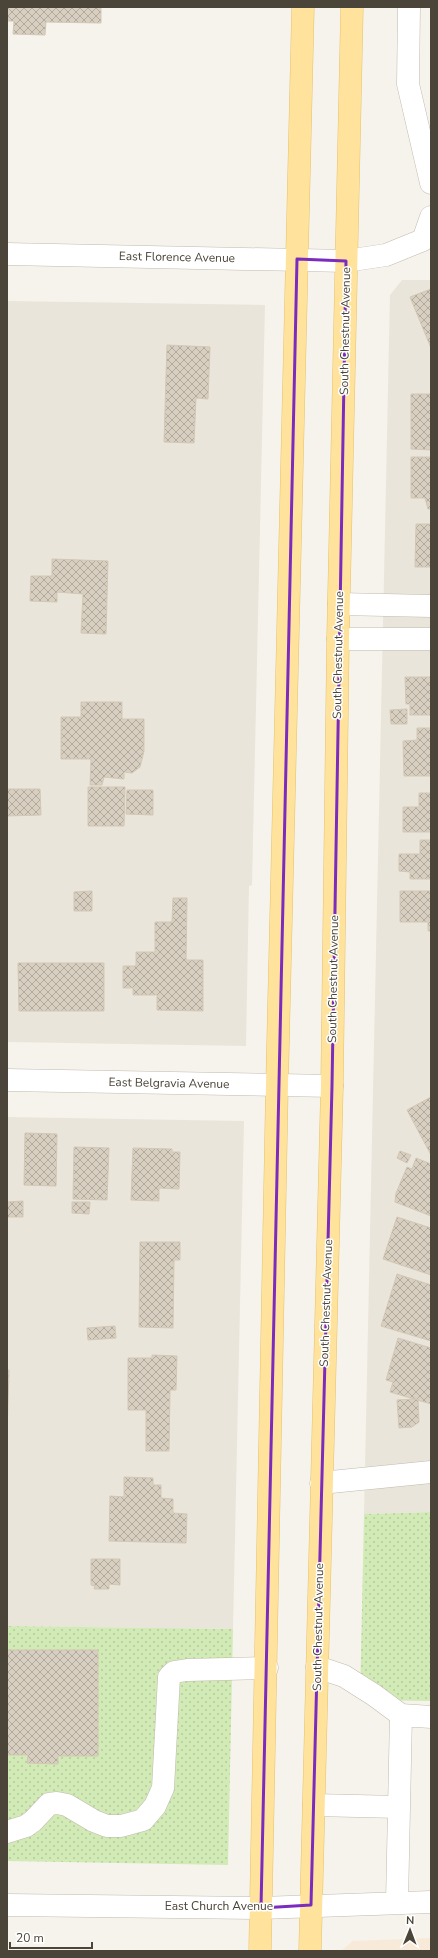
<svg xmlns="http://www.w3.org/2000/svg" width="438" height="1958" font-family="'Nunito Sans',sans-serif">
<defs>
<pattern id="grass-dots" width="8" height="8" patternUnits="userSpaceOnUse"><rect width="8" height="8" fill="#d2eab5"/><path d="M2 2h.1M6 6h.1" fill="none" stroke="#b6ca9c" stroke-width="1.8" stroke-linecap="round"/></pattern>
<pattern id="building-cross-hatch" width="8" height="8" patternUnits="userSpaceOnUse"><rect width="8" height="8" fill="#d8cfc1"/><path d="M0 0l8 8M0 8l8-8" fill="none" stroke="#b1aa9e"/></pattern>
</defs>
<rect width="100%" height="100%" fill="#f6f3ec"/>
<path fill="#eae5da" d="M 402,280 L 431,280 L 431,1512 L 364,1514 L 390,295 Z
M 7,301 L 265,305 L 252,885 L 249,886 L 246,1046 L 7,1042 Z
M 7,1117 L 244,1121 L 233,1629 L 7,1626 Z"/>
<path fill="#f7ead8" d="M 431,1938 L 431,1951 L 341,1951 L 353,1941 Z"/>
<path fill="url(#grass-dots)" d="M 431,1512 L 431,1701 L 360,1700 L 364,1514 Z
M 7,1626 L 233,1629 L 228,1865 L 7,1861 Z"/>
<path fill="url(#building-cross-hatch)" stroke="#d3c7b4" d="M 7,7 L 101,7 L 101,23 L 46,22 L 45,35 L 13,34 L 14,21 L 7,21 Z
M 431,289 L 431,348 L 410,297 Z
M 167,345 L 210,347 L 208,399 L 196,398 L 194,443 L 164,442 Z
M 411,394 L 431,394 L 431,450 L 411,449 Z
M 411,457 L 431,457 L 431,509 L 428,509 L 425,498 L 411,498 Z
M 416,524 L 431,524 L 431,567 L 415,567 Z
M 52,559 L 108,561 L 106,634 L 81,633 L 83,594 L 57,592 L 57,602 L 30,601 L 31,576 L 52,576 Z
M 405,677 L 431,677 L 431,715 L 410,715 L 410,704 L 406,704 Z
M 81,702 L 122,702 L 122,719 L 144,719 L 144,751 L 140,767 L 132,773 L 124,772 L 124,779 L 104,777 L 102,785 L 90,785 L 91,759 L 61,759 L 61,717 L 81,717 Z
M 407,709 L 407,724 L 391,724 L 390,710 Z
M 417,728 L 431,728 L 431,776 L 404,776 L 403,741 L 417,740 Z
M 88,787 L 125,787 L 124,826 L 88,826 Z
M 7,789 L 40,789 L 41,815 L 7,816 Z
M 127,790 L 153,790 L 153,815 L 126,814 Z
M 419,793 L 431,793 L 431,832 L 403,832 L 403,807 L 419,807 Z
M 420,840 L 431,840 L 431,879 L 410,879 L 410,872 L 399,871 L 399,854 L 420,854 Z
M 92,891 L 92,911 L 74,911 L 74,892 Z
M 400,891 L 431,891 L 431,931 L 428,931 L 428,922 L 400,922 Z
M 173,898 L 187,898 L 186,960 L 203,960 L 203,1011 L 157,1010 L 157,995 L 133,995 L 133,988 L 123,988 L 123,966 L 136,966 L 136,952 L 155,952 L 155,922 L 172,922 Z
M 18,963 L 104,963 L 104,1011 L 19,1011 Z
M 431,1097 L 431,1155 L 407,1110 Z
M 25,1133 L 57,1134 L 56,1186 L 24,1185 Z
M 74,1147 L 109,1148 L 107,1200 L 73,1199 Z
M 133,1148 L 172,1149 L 172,1152 L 180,1152 L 179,1189 L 159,1188 L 159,1201 L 131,1200 Z
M 400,1151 L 411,1155 L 407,1163 L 397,1158 Z
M 416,1158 L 431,1164 L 431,1216 L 395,1202 L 396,1193 L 407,1167 L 412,1169 Z
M 23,1201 L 23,1217 L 7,1217 L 7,1202 Z
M 72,1202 L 90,1202 L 89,1214 L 72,1213 Z
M 397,1217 L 431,1228 L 431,1275 L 383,1259 Z
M 140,1242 L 180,1242 L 180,1260 L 174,1260 L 173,1328 L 139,1327 Z
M 397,1274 L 431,1285 L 431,1341 L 381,1326 Z
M 115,1326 L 116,1338 L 88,1340 L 87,1328 Z
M 398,1338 L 431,1348 L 431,1404 L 390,1392 L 393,1382 L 386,1380 Z
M 152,1355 L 177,1356 L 176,1390 L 170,1390 L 169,1451 L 146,1451 L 146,1410 L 128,1410 L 128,1358 L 152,1358 Z
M 7,1370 L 9,1370 L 7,1435 Z
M 418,1399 L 419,1422 L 412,1427 L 399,1428 L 397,1400 Z
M 124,1477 L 153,1478 L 153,1485 L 161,1485 L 161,1498 L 173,1499 L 173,1513 L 187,1514 L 186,1543 L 109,1541 L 110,1496 L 124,1497 Z
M 91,1559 L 120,1559 L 120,1585 L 109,1584 L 109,1589 L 94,1589 L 95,1586 L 91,1585 Z
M 7,1650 L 98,1650 L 98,1756 L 58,1756 L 58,1764 L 27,1763 L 28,1755 L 7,1755 Z"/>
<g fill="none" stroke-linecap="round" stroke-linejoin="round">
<g stroke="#c2bbae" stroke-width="23">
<path id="minor" d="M 409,7 L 408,84 L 431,183
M 7,254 L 346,261 L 386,255 L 423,240 L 431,217
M 339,604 L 431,606
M 338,639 L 431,639
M 7,1080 L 332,1086
M 321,1483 L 431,1472
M 317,1667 L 344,1676 L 374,1695 L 401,1715 L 431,1717
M 314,1805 L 399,1807
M 7,1832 L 26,1826 L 33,1821 L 49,1804 L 57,1803 L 67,1805 L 94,1821 L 107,1826 L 121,1826 L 143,1820 L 155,1806 L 163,1788 L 169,1677 L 174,1672 L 187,1670 L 267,1668
M 397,1902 L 401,1715
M 7,1905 L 261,1908 L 431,1902"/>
</g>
<g stroke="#e6c16a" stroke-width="23">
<path id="major" d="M 260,1951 L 277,1085 L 303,7
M 310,1951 L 332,1086 L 338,639 L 352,7"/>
</g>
<use href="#minor" stroke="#fff" stroke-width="22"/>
<use href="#major" stroke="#ffe39c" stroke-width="22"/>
</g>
<path fill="none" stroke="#7b2cbf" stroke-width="3" stroke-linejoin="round" d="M 297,259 L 346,261 L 332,1086 L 311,1905 L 261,1908 Z"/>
<g text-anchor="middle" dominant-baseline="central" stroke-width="3" stroke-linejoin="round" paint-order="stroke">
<g font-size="12" fill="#4b4439" stroke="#fff">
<text transform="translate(177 257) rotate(1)">East Florence Avenue</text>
<text transform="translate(345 331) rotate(-89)">South Chestnut Avenue</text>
<text transform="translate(338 655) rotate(-89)">South Chestnut Avenue</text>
<text transform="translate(333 979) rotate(-89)">South Chestnut Avenue</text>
<text transform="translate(169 1083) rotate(1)">East Belgravia Avenue</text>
<text transform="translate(326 1303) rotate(-88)">South Chestnut Avenue</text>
<text transform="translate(318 1627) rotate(-89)">South Chestnut Avenue</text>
<text x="219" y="1906">East Church Avenue</text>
</g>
</g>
<rect width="438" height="1958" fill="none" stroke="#4b4439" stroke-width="16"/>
<g transform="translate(410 1930) rotate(1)" stroke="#ffffff" stroke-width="3" paint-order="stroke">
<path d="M0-3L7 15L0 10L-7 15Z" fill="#4b4439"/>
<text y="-6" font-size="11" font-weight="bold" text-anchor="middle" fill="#4b4439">N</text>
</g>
<path d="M10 1942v6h82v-6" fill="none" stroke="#4b4439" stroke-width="2"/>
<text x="16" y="1942" font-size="12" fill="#4b4439" stroke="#ffffff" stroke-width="3" paint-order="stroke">20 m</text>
</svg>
